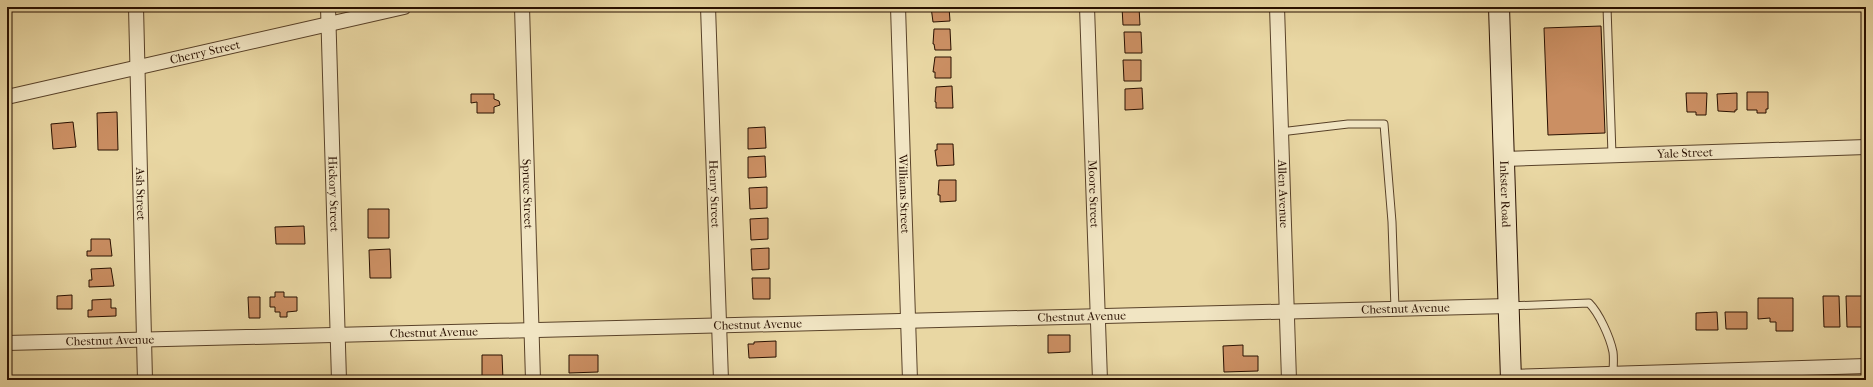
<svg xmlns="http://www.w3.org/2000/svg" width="1873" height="387" font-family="'IM FELL French Canon',serif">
<rect width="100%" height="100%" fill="#e9d7a3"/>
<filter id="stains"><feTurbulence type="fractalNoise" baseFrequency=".005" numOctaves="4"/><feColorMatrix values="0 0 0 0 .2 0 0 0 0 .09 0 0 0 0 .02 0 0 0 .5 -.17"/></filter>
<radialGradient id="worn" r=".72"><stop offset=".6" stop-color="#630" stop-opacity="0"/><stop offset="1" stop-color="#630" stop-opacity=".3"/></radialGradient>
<path fill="#cb8f63" stroke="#291000" d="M 931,7 L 949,7 L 950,21 L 933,22 Z
M 1122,7 L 1139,7 L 1140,25 L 1123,25 Z
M 1601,26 L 1605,133 L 1548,135 L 1544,28 Z
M 934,29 L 950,29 L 951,50 L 935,50 L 934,44 L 933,44 Z
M 1124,32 L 1141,32 L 1142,53 L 1125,53 Z
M 935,57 L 951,57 L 951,78 L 935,78 L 935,72 L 933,72 Z
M 1123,60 L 1141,60 L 1141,81 L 1124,81 Z
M 952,86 L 953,108 L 936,108 L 936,102 L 935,102 L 936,87 Z
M 1142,88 L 1143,109 L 1125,110 L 1125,89 Z
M 1747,92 L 1768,92 L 1768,109 L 1766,109 L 1766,113 L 1757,113 L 1757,110 L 1747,110 Z
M 1686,93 L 1707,93 L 1706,115 L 1696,115 L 1696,112 L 1687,112 Z
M 1737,93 L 1737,110 L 1735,110 L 1735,112 L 1718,111 L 1717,94 Z
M 471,94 L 494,94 L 494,99 L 499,101 L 500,105 L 494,107 L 494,113 L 477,113 L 477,102 L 471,103 Z
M 117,112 L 118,150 L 98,150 L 97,113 Z
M 73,122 L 76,147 L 53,149 L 51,124 Z
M 765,127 L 766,148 L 748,149 L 748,128 Z
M 937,144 L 953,144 L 954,165 L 937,166 L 935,150 L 937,150 Z
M 765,156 L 766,177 L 748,178 L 748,157 Z
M 939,180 L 956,180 L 956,201 L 940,202 L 940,195 L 938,195 Z
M 767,187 L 767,208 L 750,209 L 749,188 Z
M 368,209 L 389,209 L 389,238 L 368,238 Z
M 768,218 L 768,239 L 751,240 L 750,219 Z
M 304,226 L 305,244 L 276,244 L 275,227 Z
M 91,239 L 110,239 L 112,256 L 87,256 L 87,251 L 91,251 Z
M 769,248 L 769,269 L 752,270 L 751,249 Z
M 390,249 L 391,278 L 370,278 L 369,250 Z
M 111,268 L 114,286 L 89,287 L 89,280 L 92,280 L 91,269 Z
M 752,278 L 770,278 L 770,299 L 753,299 Z
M 275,292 L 284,292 L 284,297 L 297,297 L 297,311 L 287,312 L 287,317 L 280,317 L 280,312 L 275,312 L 275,307 L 270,307 L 270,297 L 275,297 Z
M 72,295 L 72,309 L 57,309 L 57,296 Z
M 1823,296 L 1839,296 L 1840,327 L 1824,327 Z
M 1846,296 L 1862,296 L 1863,327 L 1847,327 Z
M 248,297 L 260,297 L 260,318 L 249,318 Z
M 1758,298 L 1793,298 L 1793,331 L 1776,331 L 1776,322 L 1770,322 L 1770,318 L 1758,319 Z
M 111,299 L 111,308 L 116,308 L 116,316 L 88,317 L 88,310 L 92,310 L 92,300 Z
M 1717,312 L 1718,330 L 1696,330 L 1696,313 Z
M 1725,312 L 1747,312 L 1747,329 L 1726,329 Z
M 1048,335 L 1070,335 L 1070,352 L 1048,353 Z
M 776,341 L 776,357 L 749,358 L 748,344 L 754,344 L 754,342 Z
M 1243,345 L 1243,356 L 1258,356 L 1258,371 L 1224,372 L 1223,346 Z
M 482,355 L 502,355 L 503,380 L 482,380 Z
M 569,355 L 598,355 L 598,372 L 569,373 Z"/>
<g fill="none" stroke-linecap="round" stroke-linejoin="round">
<g stroke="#594229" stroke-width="9">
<path id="service" d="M 1607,7 L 1612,155
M 1280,132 L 1348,124 L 1384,124 L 1392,222 L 1395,309
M 1509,306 L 1589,303 C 1599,313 1610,337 1613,352 C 1614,359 1613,367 1613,374"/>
</g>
<g stroke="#594229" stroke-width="16">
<g id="minor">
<path id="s1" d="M 136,7 L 145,380"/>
<path id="s2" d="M 328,7 L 339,380"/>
<path id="s3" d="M 522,7 L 533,380"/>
<path id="s4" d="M 708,7 L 721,380"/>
<path id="s5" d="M 898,7 L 910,380"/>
<path id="s6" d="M 1087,7 L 1100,380"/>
<path id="s7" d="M 1277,7 L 1289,380"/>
<path id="s8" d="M 7,97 L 404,7"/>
<path id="s9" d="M 1504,159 L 1866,147"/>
<path id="s10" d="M 7,343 L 1509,306"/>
<path d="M 1511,377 L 1866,366"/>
</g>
</g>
<g stroke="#291000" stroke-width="22">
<g id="secondary">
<path id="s11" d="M 1499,7 L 1511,380"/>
</g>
</g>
<use href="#service" stroke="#f1e5c3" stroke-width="7"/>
<use href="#minor" stroke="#f1e5c3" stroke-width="14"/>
<use href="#secondary" stroke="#f1e5c3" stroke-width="20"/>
</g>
<g text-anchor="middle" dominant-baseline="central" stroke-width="3" stroke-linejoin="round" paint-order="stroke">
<g font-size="12" fill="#291000" stroke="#f1e5c3">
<text stroke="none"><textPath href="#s8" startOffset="203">Cherry Street</textPath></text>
<text stroke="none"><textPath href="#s9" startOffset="181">Yale Street</textPath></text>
<text stroke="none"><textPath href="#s2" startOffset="187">Hickory Street</textPath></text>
<text stroke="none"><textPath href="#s4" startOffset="187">Henry Street</textPath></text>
<text stroke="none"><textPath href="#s5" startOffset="187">Williams Street</textPath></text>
<text stroke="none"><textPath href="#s11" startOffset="187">Inkster Road</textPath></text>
<text stroke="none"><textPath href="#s1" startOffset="187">Ash Street</textPath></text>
<text stroke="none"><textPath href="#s3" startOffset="187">Spruce Street</textPath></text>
<text stroke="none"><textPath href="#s6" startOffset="187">Moore Street</textPath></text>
<text stroke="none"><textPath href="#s7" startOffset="187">Allen Avenue</textPath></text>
<text stroke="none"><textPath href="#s10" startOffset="1399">Chestnut Avenue</textPath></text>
<text stroke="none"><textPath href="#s10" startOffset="1075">Chestnut Avenue</textPath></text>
<text stroke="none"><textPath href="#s10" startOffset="751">Chestnut Avenue</textPath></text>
<text stroke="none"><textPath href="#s10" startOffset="427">Chestnut Avenue</textPath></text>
<text stroke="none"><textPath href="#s10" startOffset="103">Chestnut Avenue</textPath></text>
</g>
</g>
<rect width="1873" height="387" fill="none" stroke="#e9d7a3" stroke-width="24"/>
<rect x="8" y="8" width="1857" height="371" fill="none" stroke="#291000" stroke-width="2"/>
<rect x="12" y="12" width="1849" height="363" fill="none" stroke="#291000"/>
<rect width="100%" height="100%" filter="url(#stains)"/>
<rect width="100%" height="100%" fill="url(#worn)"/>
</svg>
